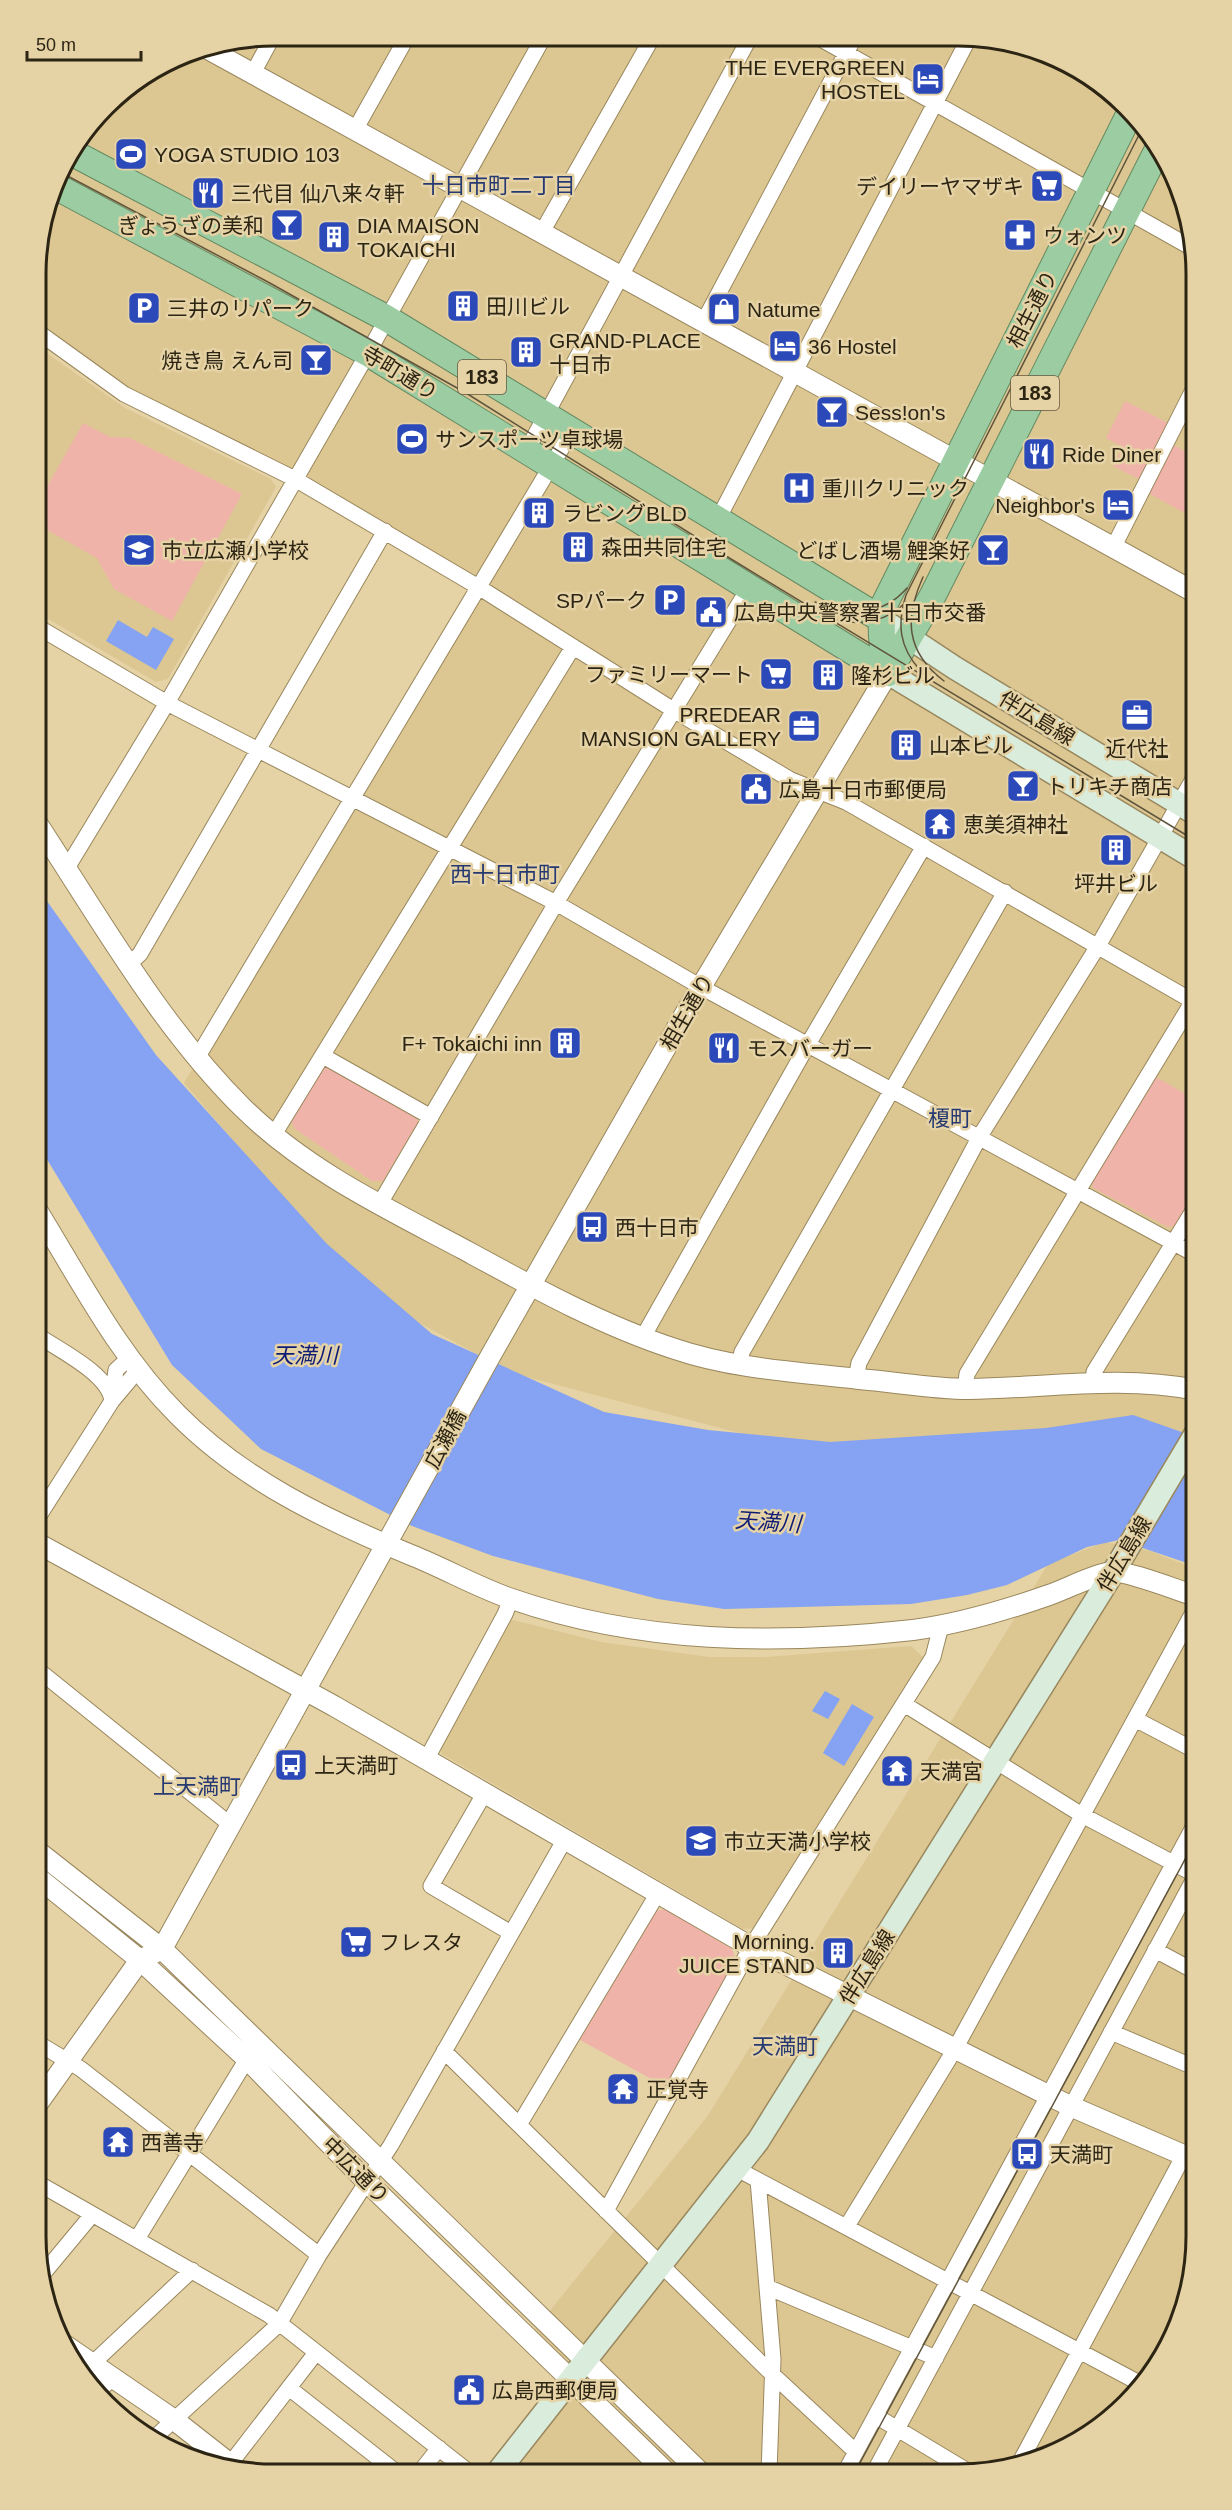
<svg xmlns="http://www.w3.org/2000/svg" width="1232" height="2510" font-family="Arial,'Noto Sans JP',sans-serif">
<rect width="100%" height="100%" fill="#e5d2a5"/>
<path fill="#dcc692" d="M 274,36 L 1004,41 L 1063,60 L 1115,95 L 1156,142 L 1183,198 L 1196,274 L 1196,1438 L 855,1446 L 747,1435 L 512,1373 L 401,1313 L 341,1266 L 184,1083 L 477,590 L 313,487 L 126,394 L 38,331 L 38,244 L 51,201 L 88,133 L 117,95 L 183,54 Z
M 38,347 L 125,408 L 271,479 L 276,487 L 168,679 L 156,682 L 38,613 Z
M 1105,1542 L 1150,1551 L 1196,1569 L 1195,2252 L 1178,2327 L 1147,2381 L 1090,2434 L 1034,2461 L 958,2474 L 497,2473 L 577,2372 L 535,2329 L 707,2117 L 1048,1564 Z
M 513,1620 L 601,1642 L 709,1657 L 766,1657 L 911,1646 L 924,1658 L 756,1928 L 743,1929 L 442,1754 L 440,1746 L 506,1623 Z"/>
<path fill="#f0b3aa" d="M 1125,401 L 1168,423 L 1139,479 L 1113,466 L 1123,447 L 1106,438 Z
M 83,423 L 110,437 L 130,438 L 242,494 L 172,621 L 114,589 L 97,558 L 38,525 L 38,503 Z
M 1173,445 L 1196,457 L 1196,519 L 1148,493 Z
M 329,1064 L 415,1114 L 418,1122 L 383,1181 L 372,1181 L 295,1129 L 291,1121 L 323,1066 Z
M 1154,1076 L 1196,1100 L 1196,1195 L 1177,1225 L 1168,1227 L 1093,1188 L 1092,1180 Z
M 665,1909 L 732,1949 L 736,1960 L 668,2088 L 580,2040 L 656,1911 Z"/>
<path fill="#85a3f2" d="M 118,620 L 147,637 L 153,627 L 174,639 L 156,670 L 106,641 Z
M 37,887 L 156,1055 L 327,1244 L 432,1334 L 604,1412 L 708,1430 L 830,1442 L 1046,1428 L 1133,1415 L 1196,1437 L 1196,1566 L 1119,1540 L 1087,1547 L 1007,1585 L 967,1595 L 911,1604 L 724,1609 L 658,1599 L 493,1556 L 412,1526 L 261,1449 L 172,1365 L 37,1143 Z
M 825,1691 L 840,1699 L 828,1719 L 812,1711 Z
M 852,1704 L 874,1717 L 844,1766 L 823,1753 Z"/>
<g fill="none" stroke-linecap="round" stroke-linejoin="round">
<g stroke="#99875d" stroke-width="17">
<path id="minor" d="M 821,39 L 1192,248
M 253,73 L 273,36
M 355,130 L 407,37
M 542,232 L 652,38
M 704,321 L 853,40
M 38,332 L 124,394 L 295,479 L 480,588 L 675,711 L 791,780 L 846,802 L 1196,1003
M 527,450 L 749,39
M 717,521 L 968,40
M 1114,546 L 1196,384
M 38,627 L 167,703 L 556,903 L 701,987 L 1196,1255
M 67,868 L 167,703 L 368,353 L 543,38
M 129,964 L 140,954 L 385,531
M 323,1056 L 431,1117
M 197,1058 L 572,431
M 273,1136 L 573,647
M 379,1205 L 556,903 L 750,586
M 37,1335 C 59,1350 109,1374 112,1401
M 643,1337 L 807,1046 L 924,846
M 739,1365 L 742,1352 L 1005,892
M 856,1378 L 859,1363 L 980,1136 L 1098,946 L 1196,774
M 1094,1384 L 1094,1372 L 1196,1206
M 965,1389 L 967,1374 L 1193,1001
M 112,1398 L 116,1370 L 129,1358
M 37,1519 L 112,1401 L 138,1370
M 37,1669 L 232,1826
M 1135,1719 L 1196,1751
M 426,1760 L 505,1614 L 511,1599
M 484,1794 L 431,1886 L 511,1933
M 1155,1950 L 1196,1972
M 1111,2032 L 1196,2068
M 36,2042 L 81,2069 L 319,2255
M 444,2051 L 772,2374 L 856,2452
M 519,2125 L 658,1893
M 737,2169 L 1143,2385
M 758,2180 L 773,2359 L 769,2473
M 36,2182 L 269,2315 L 470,2473
M 606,2211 L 751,1947 L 933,1657 L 941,1626
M 847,2226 L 955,2049 L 1196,1607
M 137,2239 L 247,2059
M 42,2275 L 91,2216
M 767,2287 L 936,2358
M 93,2363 L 192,2270
M 289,2388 L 396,2472
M 97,2392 L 113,2378
M 876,2416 L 969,2472
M 153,2439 L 279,2324 L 319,2255 L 391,2145 L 565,1839
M 230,2464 L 315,2354
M 1019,2464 L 1184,2155
M 420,2472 L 439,2448
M 844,2474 L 1196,1822
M 873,2474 L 1196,1875 L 1082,1815 L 904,1704"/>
</g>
<g stroke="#99875d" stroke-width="22">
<path id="tertiary" d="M 208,49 L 1196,593
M 37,823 C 100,919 161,1027 243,1108 C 306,1170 386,1208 463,1249 C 531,1286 601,1325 675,1349 C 734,1369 798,1372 859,1379 C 895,1382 933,1389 969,1389 C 1044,1388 1121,1375 1196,1390
M 37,1210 C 80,1280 119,1356 177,1414 C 242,1480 326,1520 411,1555 C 444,1568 475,1586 509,1598 C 640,1644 777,1645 913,1630 C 959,1624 1006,1610 1049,1595 C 1069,1588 1092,1575 1112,1572 C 1126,1570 1179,1591 1196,1596
M 37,1543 L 334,1706 L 751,1947 L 1070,2106 L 1195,2160
M 36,1850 L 162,1949 L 701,2473
M 36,1876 L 140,1960 L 247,2059 L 366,2181 L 667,2473
M 36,2106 L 140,1960 L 162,1949 L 491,1355 L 686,1012 L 888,673
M 65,2345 L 173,2419 L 238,2470"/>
</g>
<g stroke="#99875d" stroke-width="25">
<path id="secondary" d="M 881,619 L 955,668 L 1196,814
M 888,673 L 1196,859
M 497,2473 L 758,2141 L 1114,1571 L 1196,1433"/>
</g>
<g stroke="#658961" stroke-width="28">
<path id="trunk" d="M 73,153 L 386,318 L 881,619
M 55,186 L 368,353 L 888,673
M 888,673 C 883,650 879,629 884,605 L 1130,113
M 888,673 L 932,597 L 1159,147"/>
</g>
<use href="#minor" stroke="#fff" stroke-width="15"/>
<use href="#tertiary" stroke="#fff" stroke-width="20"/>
<use href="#secondary" stroke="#daecdc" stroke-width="22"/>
<use href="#trunk" stroke="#9ccca2" stroke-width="26"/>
<path stroke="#5f543c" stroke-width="1.5" d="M 60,172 L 268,282 L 466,393 L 731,559 L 1196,841
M 923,577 C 904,619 906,652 944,681
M 815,602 C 847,616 882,617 907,588
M 837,620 C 862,626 888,621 906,602
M 920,670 C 899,647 897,624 906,595 L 1143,127
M 854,2474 L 1196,1839"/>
</g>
<defs>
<g id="hotel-square" transform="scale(1.725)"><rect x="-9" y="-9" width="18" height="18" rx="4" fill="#2c49ba" stroke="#e5d2a5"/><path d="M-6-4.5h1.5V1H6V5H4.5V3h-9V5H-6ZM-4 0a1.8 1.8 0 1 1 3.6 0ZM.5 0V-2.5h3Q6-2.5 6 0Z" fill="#fff"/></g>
<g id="stadium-square" transform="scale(1.725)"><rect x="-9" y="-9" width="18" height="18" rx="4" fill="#2c49ba" stroke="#e5d2a5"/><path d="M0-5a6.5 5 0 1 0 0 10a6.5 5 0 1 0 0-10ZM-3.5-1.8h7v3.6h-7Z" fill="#fff"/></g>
<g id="supermarket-square" transform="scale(1.725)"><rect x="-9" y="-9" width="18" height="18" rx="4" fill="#2c49ba" stroke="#e5d2a5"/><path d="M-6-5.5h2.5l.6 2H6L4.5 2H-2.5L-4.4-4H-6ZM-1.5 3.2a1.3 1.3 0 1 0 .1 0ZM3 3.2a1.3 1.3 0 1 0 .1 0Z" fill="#fff"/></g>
<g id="restaurant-square" transform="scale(1.725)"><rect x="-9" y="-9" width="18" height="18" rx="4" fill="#2c49ba" stroke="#e5d2a5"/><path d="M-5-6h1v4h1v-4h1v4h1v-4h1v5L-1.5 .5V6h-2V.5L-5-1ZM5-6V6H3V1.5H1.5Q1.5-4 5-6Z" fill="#fff"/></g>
<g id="bar-square" transform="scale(1.725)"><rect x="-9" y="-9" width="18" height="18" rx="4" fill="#2c49ba" stroke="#e5d2a5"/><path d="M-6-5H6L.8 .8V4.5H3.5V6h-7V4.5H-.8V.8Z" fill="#fff"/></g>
<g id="pharmacy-square" transform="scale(1.725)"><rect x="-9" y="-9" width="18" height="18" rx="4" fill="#2c49ba" stroke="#e5d2a5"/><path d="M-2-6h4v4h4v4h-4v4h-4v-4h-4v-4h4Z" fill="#fff"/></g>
<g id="building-square" transform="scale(1.725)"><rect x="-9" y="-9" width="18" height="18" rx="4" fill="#2c49ba" stroke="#e5d2a5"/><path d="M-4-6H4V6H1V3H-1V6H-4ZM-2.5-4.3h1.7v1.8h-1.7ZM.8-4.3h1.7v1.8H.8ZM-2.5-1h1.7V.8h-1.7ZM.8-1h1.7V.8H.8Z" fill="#fff"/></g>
<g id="parking-square" transform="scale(1.725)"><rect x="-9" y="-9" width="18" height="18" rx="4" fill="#2c49ba" stroke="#e5d2a5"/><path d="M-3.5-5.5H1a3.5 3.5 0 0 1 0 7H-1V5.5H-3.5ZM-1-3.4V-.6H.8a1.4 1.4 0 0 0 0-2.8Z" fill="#fff"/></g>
<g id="shop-square" transform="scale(1.725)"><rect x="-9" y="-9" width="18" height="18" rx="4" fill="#2c49ba" stroke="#e5d2a5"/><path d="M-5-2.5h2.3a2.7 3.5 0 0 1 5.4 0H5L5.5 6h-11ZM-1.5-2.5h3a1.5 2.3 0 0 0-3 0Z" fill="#fff"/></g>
<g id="hospital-square" transform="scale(1.725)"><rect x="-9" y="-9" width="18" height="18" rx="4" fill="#2c49ba" stroke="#e5d2a5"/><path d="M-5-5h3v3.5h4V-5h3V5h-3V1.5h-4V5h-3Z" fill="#fff"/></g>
<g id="school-square" transform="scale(1.725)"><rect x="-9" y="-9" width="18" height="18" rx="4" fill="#2c49ba" stroke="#e5d2a5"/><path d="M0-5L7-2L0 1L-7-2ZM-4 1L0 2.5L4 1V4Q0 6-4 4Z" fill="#fff"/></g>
<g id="civic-square" transform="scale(1.725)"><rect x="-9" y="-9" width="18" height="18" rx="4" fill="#2c49ba" stroke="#e5d2a5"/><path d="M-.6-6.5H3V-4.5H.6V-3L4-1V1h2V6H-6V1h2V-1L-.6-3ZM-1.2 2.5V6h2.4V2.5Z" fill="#fff"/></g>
<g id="office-square" transform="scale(1.725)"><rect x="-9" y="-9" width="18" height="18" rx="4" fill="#2c49ba" stroke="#e5d2a5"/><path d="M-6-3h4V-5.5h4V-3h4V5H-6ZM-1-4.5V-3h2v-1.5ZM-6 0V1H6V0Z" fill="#fff"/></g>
<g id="temple-square" transform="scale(1.725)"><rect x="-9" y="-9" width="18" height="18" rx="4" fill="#2c49ba" stroke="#e5d2a5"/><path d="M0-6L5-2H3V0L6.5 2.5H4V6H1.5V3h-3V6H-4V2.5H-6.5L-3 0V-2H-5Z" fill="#fff"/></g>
<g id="bus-square" transform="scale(1.725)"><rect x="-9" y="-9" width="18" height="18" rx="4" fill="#2c49ba" stroke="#e5d2a5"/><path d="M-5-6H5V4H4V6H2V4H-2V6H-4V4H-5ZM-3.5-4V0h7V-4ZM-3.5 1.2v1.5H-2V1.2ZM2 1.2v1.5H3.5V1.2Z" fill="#fff"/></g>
</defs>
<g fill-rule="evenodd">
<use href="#hotel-square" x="928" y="79"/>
<use href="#stadium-square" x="131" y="154"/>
<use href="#supermarket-square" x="1047" y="186"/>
<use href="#restaurant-square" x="208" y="193"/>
<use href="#bar-square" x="287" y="225"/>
<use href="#pharmacy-square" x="1020" y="235"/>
<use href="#building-square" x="334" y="237"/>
<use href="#building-square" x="463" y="306"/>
<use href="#parking-square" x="144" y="308"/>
<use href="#shop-square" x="724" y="309"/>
<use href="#hotel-square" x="785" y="346"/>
<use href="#building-square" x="526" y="352"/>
<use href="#bar-square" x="316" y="360"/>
<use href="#bar-square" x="832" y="412"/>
<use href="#stadium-square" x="412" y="439"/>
<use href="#restaurant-square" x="1039" y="454"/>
<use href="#hospital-square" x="799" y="488"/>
<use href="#hotel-square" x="1118" y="505"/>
<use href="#building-square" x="539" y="513"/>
<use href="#building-square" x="578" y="547"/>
<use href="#school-square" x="139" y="550"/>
<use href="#bar-square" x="993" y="550"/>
<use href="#parking-square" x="670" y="600"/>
<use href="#civic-square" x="711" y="612"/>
<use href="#supermarket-square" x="776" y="674"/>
<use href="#building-square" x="828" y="675"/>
<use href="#office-square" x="1137" y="715"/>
<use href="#office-square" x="804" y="726"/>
<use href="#building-square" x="906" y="745"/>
<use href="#bar-square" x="1023" y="786"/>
<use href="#civic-square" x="756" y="789"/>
<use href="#temple-square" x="940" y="824"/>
<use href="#building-square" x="1116" y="850"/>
<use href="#building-square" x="565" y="1043"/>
<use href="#restaurant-square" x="724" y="1048"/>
<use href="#bus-square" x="592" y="1227"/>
<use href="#bus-square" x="291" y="1765"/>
<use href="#temple-square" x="897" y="1771"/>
<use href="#school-square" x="701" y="1841"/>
<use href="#supermarket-square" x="356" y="1942"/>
<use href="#building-square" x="838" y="1953"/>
<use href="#temple-square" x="623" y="2089"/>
<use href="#temple-square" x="118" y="2142"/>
<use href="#bus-square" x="1027" y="2154"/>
<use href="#civic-square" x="469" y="2390"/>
</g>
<g text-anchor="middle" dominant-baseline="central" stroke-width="5" stroke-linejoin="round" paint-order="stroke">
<g fill="#e5d2a5" stroke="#645940" stroke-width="1.5">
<rect x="458" y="360" width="48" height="34" rx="4.5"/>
<rect x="1011" y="376" width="48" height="34" rx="4.5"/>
</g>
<g font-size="20" font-weight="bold" fill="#2d2514">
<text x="482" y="377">183</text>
<text x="1035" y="393">183</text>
</g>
<g font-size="21" fill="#2d2514" stroke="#e5d2a5" text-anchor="start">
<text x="905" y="67" text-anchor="end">THE EVERGREEN<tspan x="905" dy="24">HOSTEL</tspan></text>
<text x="154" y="154">YOGA STUDIO 103</text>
<text x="1024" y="186" text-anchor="end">デイリーヤマザキ</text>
<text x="231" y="193">三代目 仙八来々軒</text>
<text x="264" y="225" text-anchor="end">ぎょうざの美和</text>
<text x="357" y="225">DIA MAISON<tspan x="357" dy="24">TOKAICHI</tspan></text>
<text x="1043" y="235">ウォンツ</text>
<text x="486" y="306">田川ビル</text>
<text x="167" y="308">三井のリパーク</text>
<text x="747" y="309">Natume</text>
<text x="549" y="340">GRAND-PLACE<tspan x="549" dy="24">十日市</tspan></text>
<text x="808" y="346">36 Hostel</text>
<text x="293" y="360" text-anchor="end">焼き鳥 えん司</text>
<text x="855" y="412">Sess!on's</text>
<text x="435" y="439">サンスポーツ卓球場</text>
<text x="1062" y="454">Ride Diner</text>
<text x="822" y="488">重川クリニック</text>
<text x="1095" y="505" text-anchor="end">Neighbor's</text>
<text x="562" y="513">ラビングBLD</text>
<text x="601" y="547">森田共同住宅</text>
<text x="162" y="550">市立広瀬小学校</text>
<text x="970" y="550" text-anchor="end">どばし酒場 鯉楽好</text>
<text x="647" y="600" text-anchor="end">SPパーク</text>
<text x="734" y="612">広島中央警察署十日市交番</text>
<text x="753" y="674" text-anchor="end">ファミリーマート</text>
<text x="851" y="675">隆杉ビル</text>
<text x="781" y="714" text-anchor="end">PREDEAR<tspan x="781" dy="24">MANSION GALLERY</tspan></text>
<text x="929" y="745">山本ビル</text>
<text x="1137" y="748" text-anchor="middle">近代社</text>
<text x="1046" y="786">トリキチ商店</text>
<text x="779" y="789">広島十日市郵便局</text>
<text x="963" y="824">恵美須神社</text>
<text x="1116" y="883" text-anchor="middle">坪井ビル</text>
<text x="542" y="1043" text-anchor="end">F+ Tokaichi inn</text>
<text x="747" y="1048">モスバーガー</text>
<text x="615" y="1227">西十日市</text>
<text x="314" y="1765">上天満町</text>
<text x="920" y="1771">天満宮</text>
<text x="724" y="1841">市立天満小学校</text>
<text x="815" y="1941" text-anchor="end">Morning.<tspan x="815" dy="24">JUICE STAND</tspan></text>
<text x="379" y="1942">フレスタ</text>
<text x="646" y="2089">正覚寺</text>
<text x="141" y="2142">西善寺</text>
<text x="1050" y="2154">天満町</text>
<text x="492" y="2390">広島西郵便局</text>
</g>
<g font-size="21" fill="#2d2514" stroke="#e5d2a5">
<text transform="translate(1032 309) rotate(-63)">相生通り</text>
<text transform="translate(400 373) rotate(31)">寺町通り</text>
<text transform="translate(1037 718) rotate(31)">伴広島線</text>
<text transform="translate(687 1012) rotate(-60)">相生通り</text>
<text transform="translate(445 1439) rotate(-62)">広瀬橋</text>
<text transform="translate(1124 1554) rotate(-59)">伴広島線</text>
<text transform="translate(867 1967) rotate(-58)">伴広島線</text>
<text transform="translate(356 2170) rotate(45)">中広通り</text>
</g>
<g font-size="22" fill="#263971" stroke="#e5d2a5">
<text x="499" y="185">十日市町二丁目</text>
<text x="505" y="874">西十日市町</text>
<text x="950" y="1118">榎町</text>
<text x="197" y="1786">上天満町</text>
<text x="785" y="2046">天満町</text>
</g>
<g font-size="22" font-style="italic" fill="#0f1c75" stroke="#e5d2a5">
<text x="305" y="1355">天満川</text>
<text transform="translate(768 1522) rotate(4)">天満川</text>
</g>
</g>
<path d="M0 0H1232V2510H0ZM274 46H958A228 228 0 0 1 1186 274V2236A228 228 0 0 1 958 2464H274A228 228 0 0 1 46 2236V274A228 228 0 0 1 274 46Z" fill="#e5d2a5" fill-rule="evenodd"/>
<path fill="none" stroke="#2d2514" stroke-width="3" d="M274 46H958A228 228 0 0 1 1186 274V2236A228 228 0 0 1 958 2464H274A228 228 0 0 1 46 2236V274A228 228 0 0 1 274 46Z"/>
<path d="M27 51v9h114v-9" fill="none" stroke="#2d2514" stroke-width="3"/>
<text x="36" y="51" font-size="18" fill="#2d2514" stroke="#e5d2a5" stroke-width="4.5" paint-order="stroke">50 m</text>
</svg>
